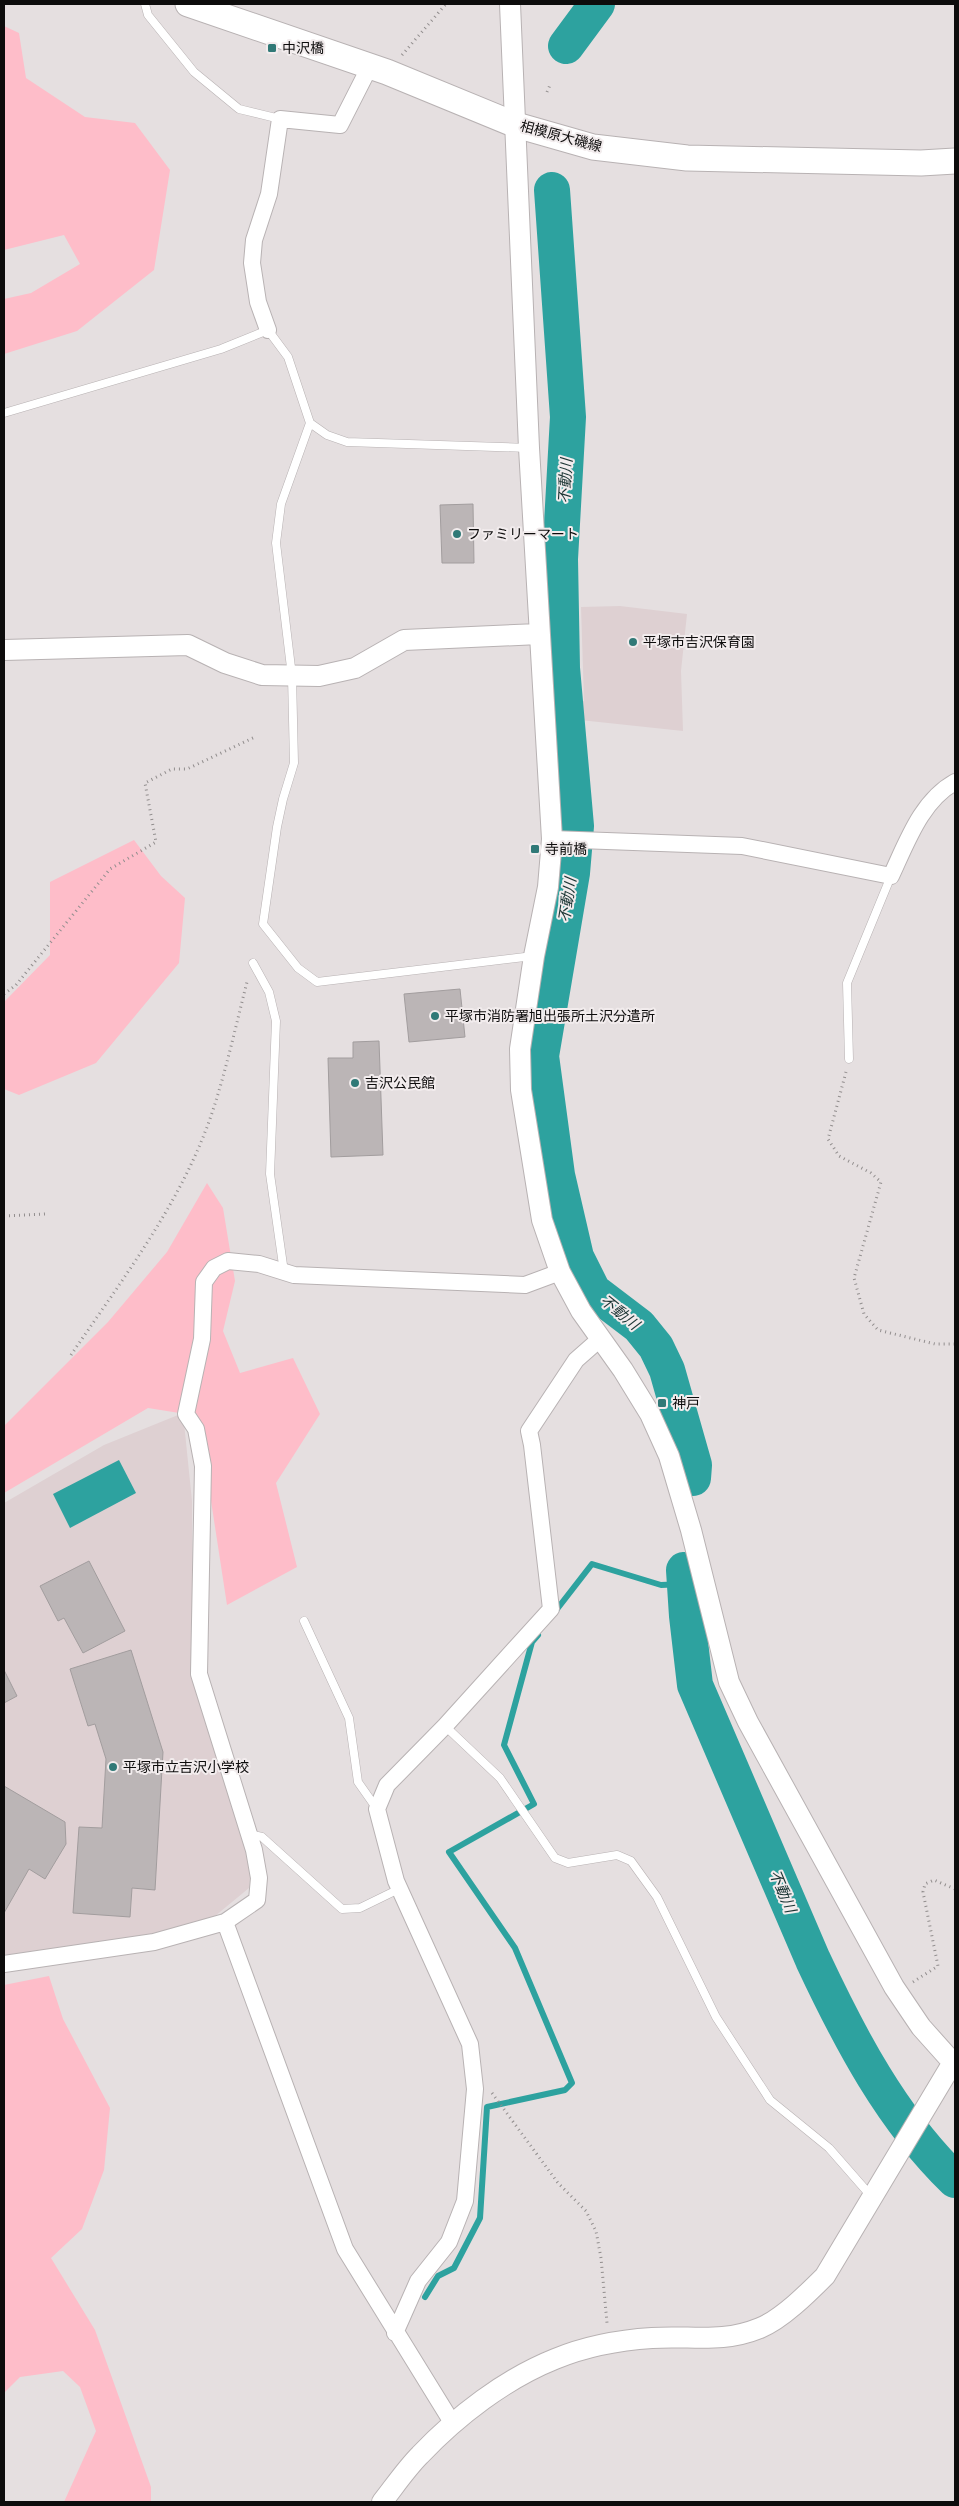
<svg xmlns="http://www.w3.org/2000/svg" width="959" height="2506" font-family="'IBM Plex Serif','Noto Sans JP',serif">
<rect width="100%" height="100%" fill="#e5dfe0"/>
<path fill="#ded0d2" d="M 620,606 L 687,614 L 681,671 L 683,731 L 580,720 L 579,701 L 584,701 L 581,607 Z
M 183,1413 L 192,1501 L 192,1676 L 252,1858 L 249,1888 L 209,1921 L 139,1938 L 4,1955 L 4,1503 L 104,1445 Z"/>
<path fill="#febdc9" d="M 4,26 L 19,33 L 26,78 L 85,117 L 135,123 L 170,170 L 154,270 L 77,331 L 4,354 L 4,299 L 31,293 L 80,264 L 64,235 L 4,250 Z
M 134,840 L 161,876 L 185,898 L 179,963 L 96,1063 L 19,1095 L 4,1089 L 4,1002 L 50,955 L 50,882 Z
M 207,1183 L 223,1208 L 235,1281 L 223,1331 L 240,1373 L 293,1358 L 320,1414 L 276,1483 L 297,1567 L 227,1605 L 198,1416 L 148,1408 L 4,1493 L 4,1426 L 108,1322 L 167,1252 Z
M 49,1976 L 63,2019 L 110,2108 L 104,2170 L 82,2229 L 51,2258 L 95,2330 L 151,2487 L 151,2502 L 64,2502 L 96,2431 L 80,2387 L 63,2371 L 20,2377 L 4,2393 L 4,1985 Z"/>
<path fill="#2da29f" d="M 119,1460 L 136,1493 L 70,1528 L 53,1494 Z"/>
<g fill="none" stroke-linecap="round" stroke-linejoin="round">
<path stroke="#2da29f" stroke-width="6" d="M 554,1613 L 592,1564 L 661,1585 L 684,1584
M 425,2297 L 438,2276 L 454,2268 L 480,2218 L 487,2107 L 565,2090 L 572,2083 L 515,1948 L 449,1852 L 534,1804 L 504,1745 L 532,1642 L 538,1635"/>
<path stroke="#2da29f" stroke-width="36" d="M 566,46 L 597,4
M 552,190 L 568,417 L 560,559 L 562,668 L 576,826 L 572,873 L 541,1056 L 557,1175 L 576,1257 L 593,1291 L 639,1326 L 656,1347 L 667,1370 L 694,1465 L 693,1478
M 684,1570 L 687,1616 L 695,1685 L 813,1960 C 850,2039 892,2119 955,2180"/>
</g>
<path fill="#bbb5b6" stroke="#a29d9e" d="M 473,504 L 474,563 L 442,563 L 440,505 Z
M 460,989 L 465,1037 L 409,1042 L 404,994 Z
M 379,1041 L 383,1155 L 331,1157 L 328,1058 L 353,1058 L 353,1042 Z
M 89,1561 L 125,1631 L 83,1653 L 64,1618 L 58,1621 L 40,1586 Z
M 131,1650 L 163,1752 L 155,1890 L 132,1888 L 130,1917 L 73,1913 L 79,1827 L 102,1828 L 106,1759 L 95,1724 L 88,1726 L 70,1669 Z
M 4,1670 L 17,1696 L 4,1703 Z
M 4,1786 L 65,1822 L 66,1844 L 45,1879 L 29,1869 L 4,1913 Z"/>
<g fill="none" stroke-linecap="round" stroke-linejoin="round">
<g stroke="#b8b2b3" stroke-width="9">
<path id="service" d="M 145,4 L 148,15 L 194,72 L 239,109 L 280,119
M 4,413 L 221,349 L 268,330 L 288,357 L 310,423 L 327,435 L 347,442 L 529,448
M 310,423 L 281,504 L 276,543 L 292,676 L 294,763 L 283,799 L 277,827 L 263,924 L 298,968 L 317,982 L 533,956
M 253,963 L 269,992 L 276,1021 L 270,1174 L 284,1272
M 849,1059 L 847,983 L 891,876
M 304,1621 L 349,1718 L 358,1782 L 377,1809
M 445,1726 L 500,1778 L 555,1858 L 568,1863 L 617,1855 L 631,1861 L 657,1897 L 716,2017 L 770,2100 L 829,2148 L 871,2196
M 249,1834 L 262,1837 L 342,1909 L 360,1908 L 399,1889"/>
</g>
<g stroke="#b8b2b3" stroke-width="18">
<path id="minor" d="M 268,330 L 258,302 L 252,263 L 254,240 L 269,194 L 280,119 L 340,125 L 370,66
M 552,839 L 742,846 L 891,876 C 907,842 921,801 955,782
M 225,1922 L 345,2249 L 453,2424
M 4,1964 L 154,1942 L 225,1922 L 257,1900 L 259,1878 L 254,1850 L 199,1674 L 203,1466 L 196,1429 L 186,1414 L 202,1339 L 204,1282 L 214,1268 L 228,1261 L 259,1264 L 294,1275 L 525,1285 L 560,1272
M 395,2333 L 418,2281 L 449,2242 L 465,2201 L 475,2089 L 470,2044 L 396,1881 L 377,1809 L 387,1785 L 445,1726 L 551,1609 L 532,1445 L 529,1431 L 576,1360 L 601,1338"/>
</g>
<g stroke="#b8b2b3" stroke-width="22">
<path id="tertiary" d="M 510,4 L 529,448 L 552,839 L 548,887 L 534,956 L 520,1049 L 521,1090 L 542,1220 L 560,1272 L 581,1311 L 623,1370 L 650,1414 L 669,1456 L 691,1530 L 729,1682 L 748,1722 L 894,1987 L 921,2027 L 955,2065
M 4,650 L 188,645 L 225,663 L 262,675 L 319,676 L 355,668 L 404,640 L 539,634
M 382,2502 C 394,2487 406,2469 420,2455 C 457,2416 505,2379 555,2359 C 584,2347 620,2340 652,2338 C 690,2335 721,2344 760,2328 C 782,2319 808,2293 825,2276 L 952,2064"/>
</g>
<g stroke="#b8b2b3" stroke-width="27">
<path id="primary" d="M 188,4 L 387,72 L 516,125 L 593,147 L 687,158 L 921,163 L 955,161"/>
</g>
<path stroke="#928e8e" stroke-width="3" stroke-dasharray="1 4" stroke-linecap="butt" d="M 402,55 L 446,4
M 547,92 L 550,85
M 4,994 L 16,985 L 110,869 L 156,842 L 145,783 L 172,769 L 187,769 L 255,737
M 846,1072 L 828,1139 L 839,1156 L 871,1173 L 881,1182 L 854,1278 L 864,1314 L 878,1330 L 935,1344 L 955,1344
M 4,1216 L 46,1214
M 71,1355 C 123,1278 182,1202 212,1113 C 226,1071 236,1025 247,982
M 913,1982 L 938,1966 L 923,1892 L 925,1884 L 934,1880 L 955,1889
M 492,2093 L 558,2183 L 586,2211 L 596,2231 L 601,2258 L 607,2323"/>
<use href="#service" stroke="#fff" stroke-width="8"/>
<use href="#minor" stroke="#fff" stroke-width="16"/>
<use href="#tertiary" stroke="#fff" stroke-width="20"/>
<use href="#primary" stroke="#fff" stroke-width="25"/>
</g>
<g fill="#307977" stroke="#f2eced" stroke-width="2">
<rect x="267" y="43" width="10" height="10" rx="2.5"/>
<circle cx="457" cy="534" r="5"/>
<circle cx="633" cy="642" r="5"/>
<rect x="530" y="844" width="10" height="10" rx="2.5"/>
<circle cx="435" cy="1016" r="5"/>
<circle cx="355" cy="1083" r="5"/>
<rect x="657" y="1398" width="10" height="10" rx="2.5"/>
<circle cx="113" cy="1767" r="5"/>
</g>
<g text-anchor="middle" dominant-baseline="central" stroke-width="4" stroke-linejoin="round" paint-order="stroke">
<g font-size="14" fill="#0d0c0c" stroke="#f2eced" text-anchor="start">
<text x="282" y="48">中沢橋</text>
<text x="467" y="534">ファミリーマート</text>
<text x="643" y="642">平塚市吉沢保育園</text>
<text x="545" y="849">寺前橋</text>
<text x="445" y="1016">平塚市消防署旭出張所土沢分遣所</text>
<text x="365" y="1083">吉沢公民館</text>
<text x="672" y="1403">神戸</text>
<text x="123" y="1767">平塚市立吉沢小学校</text>
</g>
<g font-size="14" fill="#0d0c0c" stroke="#f2eced">
<text transform="translate(561 136) rotate(15)">相模原大磯線</text>
</g>
<g font-size="15" font-style="italic" fill="#1b3433" stroke="#f2eced">
<text transform="translate(565 481) rotate(-87)">不動川</text>
<text transform="translate(567 900) rotate(-81)">不動川</text>
<text transform="translate(620 1312) rotate(39)">不動川</text>
<text transform="translate(783 1891) rotate(67)">不動川</text>
</g>
</g>
<rect width="959" height="2506" fill="none" stroke="#0d0c0c" stroke-width="10"/>
</svg>
